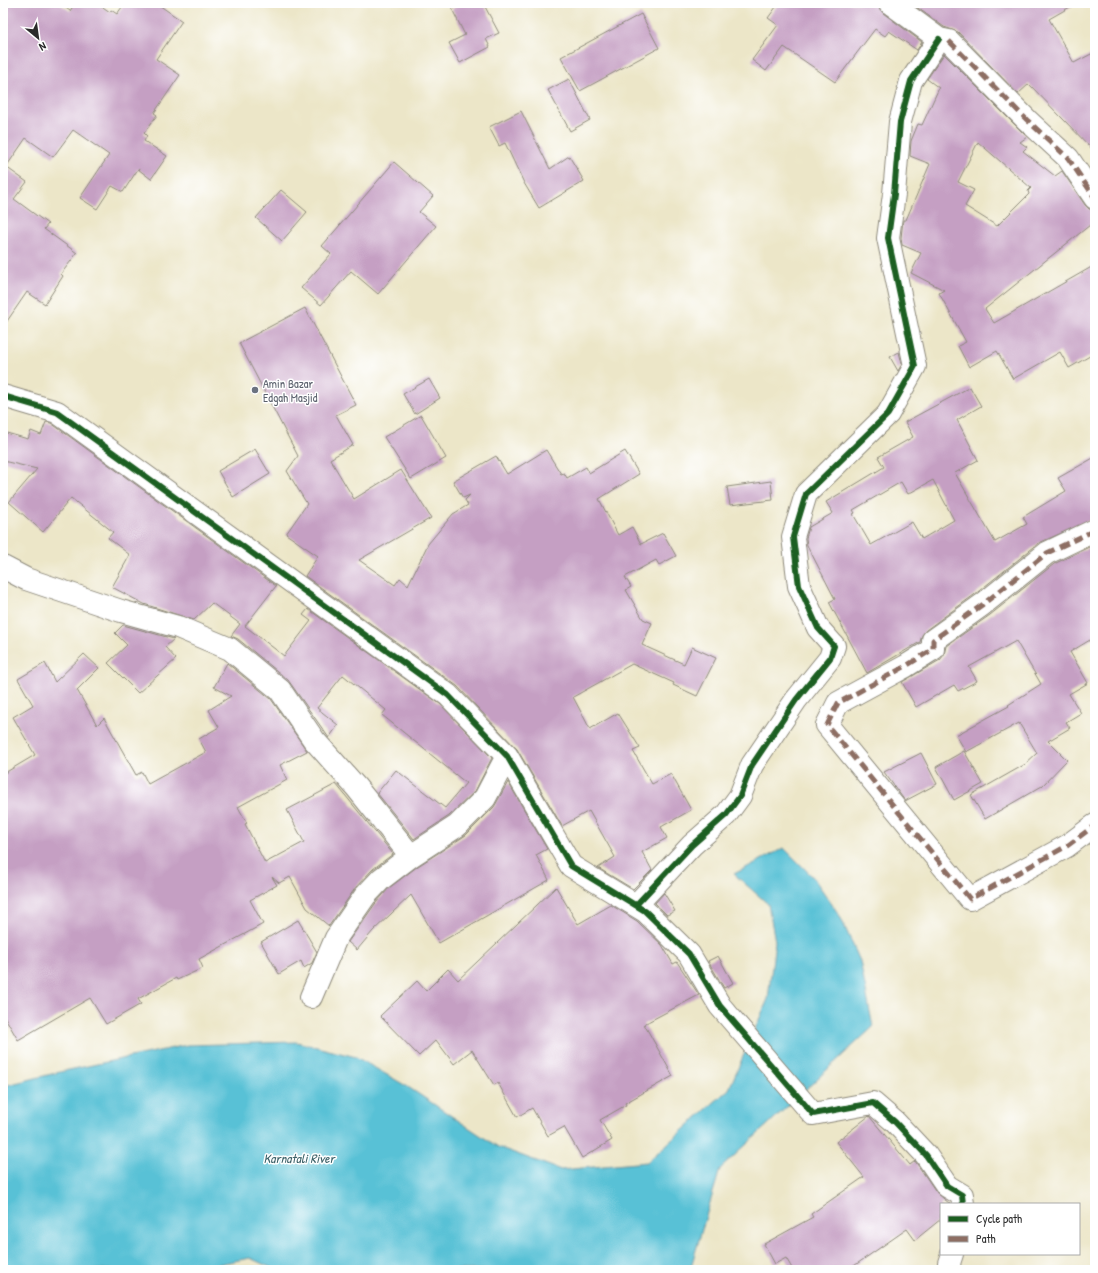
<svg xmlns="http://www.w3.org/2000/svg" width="1098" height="1273" font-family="'Patrick Hand',sans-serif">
<rect width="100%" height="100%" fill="#fff"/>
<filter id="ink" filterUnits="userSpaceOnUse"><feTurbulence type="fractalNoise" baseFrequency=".025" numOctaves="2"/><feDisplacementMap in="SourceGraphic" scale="8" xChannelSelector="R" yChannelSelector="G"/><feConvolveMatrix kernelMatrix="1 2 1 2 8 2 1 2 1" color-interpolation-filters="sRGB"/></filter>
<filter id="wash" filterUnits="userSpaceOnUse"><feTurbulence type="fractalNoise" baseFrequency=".012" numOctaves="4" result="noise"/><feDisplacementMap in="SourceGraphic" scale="16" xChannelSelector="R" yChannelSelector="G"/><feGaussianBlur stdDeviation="0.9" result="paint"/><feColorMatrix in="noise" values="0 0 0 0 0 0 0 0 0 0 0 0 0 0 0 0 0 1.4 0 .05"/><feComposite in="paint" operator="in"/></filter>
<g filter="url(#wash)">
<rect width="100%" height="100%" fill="#ece6c8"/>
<path fill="#59c1d6" stroke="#427680" d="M 784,848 L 813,877 L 840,916 L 860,961 L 873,1027 L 720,1169 L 690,1270 L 276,1270 L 250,1258 L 187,1270 L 3,1270 L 3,1086 L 64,1071 L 187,1045 L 297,1042 L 356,1057 L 408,1087 L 498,1147 L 561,1170 L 647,1162 L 729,1089 L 768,999 L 775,941 L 768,904 L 734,874 Z"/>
<g id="blocks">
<path fill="#c59fc3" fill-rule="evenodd" d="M 3,3 L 59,3 L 70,11 L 75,3 L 97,3 L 110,12 L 111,10 L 117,14 L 125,3 L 156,3 L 182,21 L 156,59 L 180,75 L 154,113 L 157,115 L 144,133 L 147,136 L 144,141 L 167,156 L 151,179 L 138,169 L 123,192 L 112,186 L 97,209 L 80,198 L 109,155 L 73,130 L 53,157 L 26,138 L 6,167 L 27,182 L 14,199 L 48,224 L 44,229 L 77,253 L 61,274 L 63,276 L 45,304 L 27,292 L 3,327 Z
M 462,3 L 483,3 L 499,33 L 486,39 L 490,47 L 460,63 L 449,43 L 465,35 L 452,9 Z
M 779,3 L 878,3 L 879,8 L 883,13 L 922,42 L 917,50 L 889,31 L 885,36 L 875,29 L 835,82 L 784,47 L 766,71 L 752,60 L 778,25 L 768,18 Z
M 911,3 L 1077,3 L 1049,19 L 1074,63 L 1095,52 L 1095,152 L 1029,84 L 1018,94 L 958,32 L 944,27 Z
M 641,14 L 659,48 L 580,91 L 561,57 Z
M 944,54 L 1027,137 L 1020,142 L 1027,147 L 1023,151 L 1055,176 L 1062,171 L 1085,205 L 1089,209 L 1095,210 L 1095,221 L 985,309 L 994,323 L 1095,265 L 1095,353 L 1069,368 L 1060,352 L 1013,379 L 997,351 L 969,367 L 958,346 L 966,342 L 939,293 L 944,290 L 911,273 L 921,253 L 902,245 L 901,238 L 903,220 L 906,220 L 930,164 L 910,156 L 911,141 L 918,124 L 922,125 L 939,88 L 927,79 ZM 978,142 L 1031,188 L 1028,191 L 1029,194 L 997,226 L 965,206 L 974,190 L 958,182 Z
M 569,79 L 590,120 L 570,131 L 548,90 Z
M 521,111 L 550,169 L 569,156 L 584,181 L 539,208 L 524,183 L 505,143 L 499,146 L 489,127 Z
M 394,162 L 433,196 L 419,212 L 436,226 L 378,294 L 351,271 L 321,305 L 301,288 L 331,254 L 322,246 Z
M 281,190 L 307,212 L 282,241 L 256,218 Z
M 305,308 L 356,405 L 336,415 L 353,445 L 330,459 L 354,499 L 401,470 L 431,518 L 359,560 L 395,585 L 400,578 L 408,585 L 428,544 L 453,514 L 468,505 L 465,500 L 470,495 L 463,498 L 453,481 L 496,456 L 507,474 L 546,450 L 561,474 L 564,473 L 567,478 L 586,467 L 589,473 L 625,451 L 639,474 L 599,499 L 618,535 L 632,527 L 641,544 L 663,533 L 676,556 L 659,565 L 656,560 L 625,577 L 631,587 L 626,590 L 643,619 L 652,623 L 642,645 L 684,664 L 692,647 L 716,658 L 697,696 L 673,685 L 674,683 L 632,664 L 573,697 L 590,729 L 618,713 L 640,748 L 633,751 L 652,784 L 671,774 L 691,810 L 661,827 L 667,838 L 642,852 L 652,870 L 633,889 L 598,868 L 615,857 L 589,811 L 562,826 L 517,749 L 457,686 L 305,576 L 318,556 L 286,534 L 307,504 L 287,471 L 298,456 L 239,343 Z
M 899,352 L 902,364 L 898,371 L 890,357 Z
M 429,379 L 440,398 L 415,414 L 403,394 Z
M 970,387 L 981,406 L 957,420 L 978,460 L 955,473 L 995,542 L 1027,524 L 1023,517 L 1066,491 L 1058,478 L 1095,457 L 1095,518 L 1039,543 L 974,595 L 926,630 L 922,635 L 920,642 L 867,673 L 829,602 L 835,599 L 807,545 L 806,538 L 809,527 L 833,513 L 826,502 L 884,467 L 878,457 L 913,437 L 905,422 ZM 933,480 L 954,520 L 922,539 L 912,522 L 871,545 L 853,514 L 855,513 L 853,510 L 901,482 L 908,494 Z
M 421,415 L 446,458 L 411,479 L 384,437 Z
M 46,422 L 51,423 L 276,586 L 245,626 L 284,656 L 311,621 L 303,615 L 308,609 L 440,704 L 492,758 L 475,791 L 449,816 L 414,839 L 377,793 L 396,770 L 445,808 L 466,783 L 382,715 L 386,710 L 343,675 L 317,708 L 338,725 L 329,738 L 288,680 L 238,639 L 231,636 L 240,624 L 212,603 L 194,620 L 144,604 L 112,587 L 130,555 L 108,538 L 113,532 L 71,498 L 43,532 L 9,502 L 37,469 L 3,461 L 3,432 L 28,439 L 31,431 L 41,435 Z
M 255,449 L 270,474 L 233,497 L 218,471 Z
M 771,481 L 773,500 L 730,505 L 727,487 Z
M 1095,544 L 1095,637 L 1070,652 L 1088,683 L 1069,694 L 1081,713 L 1066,722 L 1070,728 L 1048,741 L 1067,760 L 1042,786 L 985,819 L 971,795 L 1024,765 L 1037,753 L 1019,723 L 966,752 L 956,735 L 1009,706 L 1008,705 L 1041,684 L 1016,641 L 969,667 L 977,681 L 958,691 L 954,685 L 916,707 L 902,682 L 940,660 L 944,655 L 946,646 L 990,615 L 1054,564 Z
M 123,625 L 174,639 L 165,647 L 176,659 L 138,693 L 108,663 L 127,645 L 115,633 Z
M 84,654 L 99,668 L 77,690 L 97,725 L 104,718 L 136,775 L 142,772 L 148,784 L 206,752 L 199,739 L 219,727 L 209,710 L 231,696 L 214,687 L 227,663 L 271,699 L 307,751 L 280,765 L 287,780 L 238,807 L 247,823 L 245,824 L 265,863 L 304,842 L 287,810 L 336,784 L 393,854 L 373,869 L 356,887 L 329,926 L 307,908 L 290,877 L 279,883 L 272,877 L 277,885 L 250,900 L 263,924 L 199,959 L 203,968 L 177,980 L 176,978 L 138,999 L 141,1004 L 106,1024 L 90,998 L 18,1040 L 3,1014 L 3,774 L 35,755 L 13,717 L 33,705 L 18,679 L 45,663 L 55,682 Z
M 964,751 L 983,784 L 954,800 L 936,767 Z
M 921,753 L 937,784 L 905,801 L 884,772 Z
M 508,782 L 547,849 L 536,855 L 549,880 L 439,943 L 411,895 L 373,931 L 357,950 L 348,942 L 375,904 L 389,888 L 418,866 L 466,835 L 494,807 Z
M 556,887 L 578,924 L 611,905 L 637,921 L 662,945 L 673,964 L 677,962 L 699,995 L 644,1024 L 673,1076 L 625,1103 L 626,1105 L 600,1120 L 612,1140 L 582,1158 L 564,1127 L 548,1136 L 532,1108 L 517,1117 L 498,1083 L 494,1085 L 472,1050 L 454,1064 L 436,1040 L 419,1056 L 380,1016 L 417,981 L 426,991 L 448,969 L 458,980 Z
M 664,893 L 675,911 L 667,915 L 655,903 Z
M 298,920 L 317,952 L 312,963 L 304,968 L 301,961 L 279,974 L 261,942 Z
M 718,956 L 733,983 L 724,988 L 708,961 Z
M 869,1116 L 910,1165 L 915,1161 L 937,1193 L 950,1204 L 941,1204 L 941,1219 L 915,1240 L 907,1229 L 848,1270 L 793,1270 L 786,1258 L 775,1264 L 764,1244 L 813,1217 L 811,1214 L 864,1177 L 836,1142 Z"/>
</g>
</g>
<g filter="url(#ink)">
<use href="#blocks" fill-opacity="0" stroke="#8c887a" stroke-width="1"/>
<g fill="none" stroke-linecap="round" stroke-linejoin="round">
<g stroke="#8c887a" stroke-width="24">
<path id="minor" d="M 890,3 L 939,39 L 949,41 L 1027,120 L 1068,158 L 1095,198
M 3,396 L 57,412 L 448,695 L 507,756 L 571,866 L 645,911 L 689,954 L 720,1006 L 813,1114 L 873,1103 L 895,1122 L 926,1155 L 947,1186 L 962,1195 L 963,1204
M 1095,530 L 1047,553 L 982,605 L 933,640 L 933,649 L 906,666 L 838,703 L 827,725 L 970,899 L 1067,846 L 1095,825
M 3,567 L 26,579 L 121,611 L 178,627 L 230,649 L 280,690 L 314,740 L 356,787 L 411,856
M 636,905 L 692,845 L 726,815 L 740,796 L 752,765 L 796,700 L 830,658 L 834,646 L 818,628 L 799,586 L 793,537 L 806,494 L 888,414 L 915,366 L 888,238 L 894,194 L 900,122 L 911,81 L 939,39
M 311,997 L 336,938 L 365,896 L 381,879 L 411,856 L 457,826 L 485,798 L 507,756
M 950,1270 L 949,1263 L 952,1254"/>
</g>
<use href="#minor" stroke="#fff" stroke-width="22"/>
<path stroke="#8d6e63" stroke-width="5" stroke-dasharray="10 5" stroke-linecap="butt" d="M 949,41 L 1027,120 L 1068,158 L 1095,198
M 1095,530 L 1047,553 L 982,605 L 933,640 L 933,649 L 906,666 L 838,703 L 827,725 L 970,899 L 1067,846 L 1095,825"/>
<g stroke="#fff" stroke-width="8">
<path id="cycleway" d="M 3,396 L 57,412 L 448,695 L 507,756 L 571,866 L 645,911 L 689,954 L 720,1006 L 813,1114 L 873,1103 L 895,1122 L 926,1155 L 947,1186 L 962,1195 L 963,1204
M 636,905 L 692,845 L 726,815 L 740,796 L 752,765 L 796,700 L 830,658 L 834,646 L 818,628 L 799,586 L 793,537 L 806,494 L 888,414 L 915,366 L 888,238 L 894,194 L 900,122 L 911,81 L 939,39"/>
</g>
<use href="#cycleway" stroke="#1b5e20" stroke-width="6"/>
</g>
</g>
<circle fill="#6b7280" stroke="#fff" stroke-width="1.5" cx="255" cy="390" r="4"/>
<g text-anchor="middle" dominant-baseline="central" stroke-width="3" stroke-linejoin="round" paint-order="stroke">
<g font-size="12" fill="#5b616d" stroke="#fff" text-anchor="start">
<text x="263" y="383">Amin Bazar<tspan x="263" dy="14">Edgah Masjid</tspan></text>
</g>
<g font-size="13" font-style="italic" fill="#3b6067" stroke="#fff">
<text x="299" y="1158">Karnatali River</text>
</g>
</g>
<rect width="1098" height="1273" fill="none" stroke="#fff" stroke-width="16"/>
<rect x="940" y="1203" width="140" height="52" fill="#ffffff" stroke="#aaaaaa"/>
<rect x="948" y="1216" width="20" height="6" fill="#1b5e20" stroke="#aaaaaa"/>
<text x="976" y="1223" font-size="12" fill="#2b2b2b">Cycle path</text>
<rect x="948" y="1236" width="20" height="6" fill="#8d6e63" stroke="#aaaaaa"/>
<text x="976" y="1243" font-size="12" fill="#2b2b2b">Path</text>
<g transform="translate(38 38) rotate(151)" stroke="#ffffff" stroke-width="3" paint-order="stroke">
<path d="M0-3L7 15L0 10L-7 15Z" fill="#2b2b2b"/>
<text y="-6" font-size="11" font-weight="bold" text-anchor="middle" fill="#2b2b2b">N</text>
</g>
</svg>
